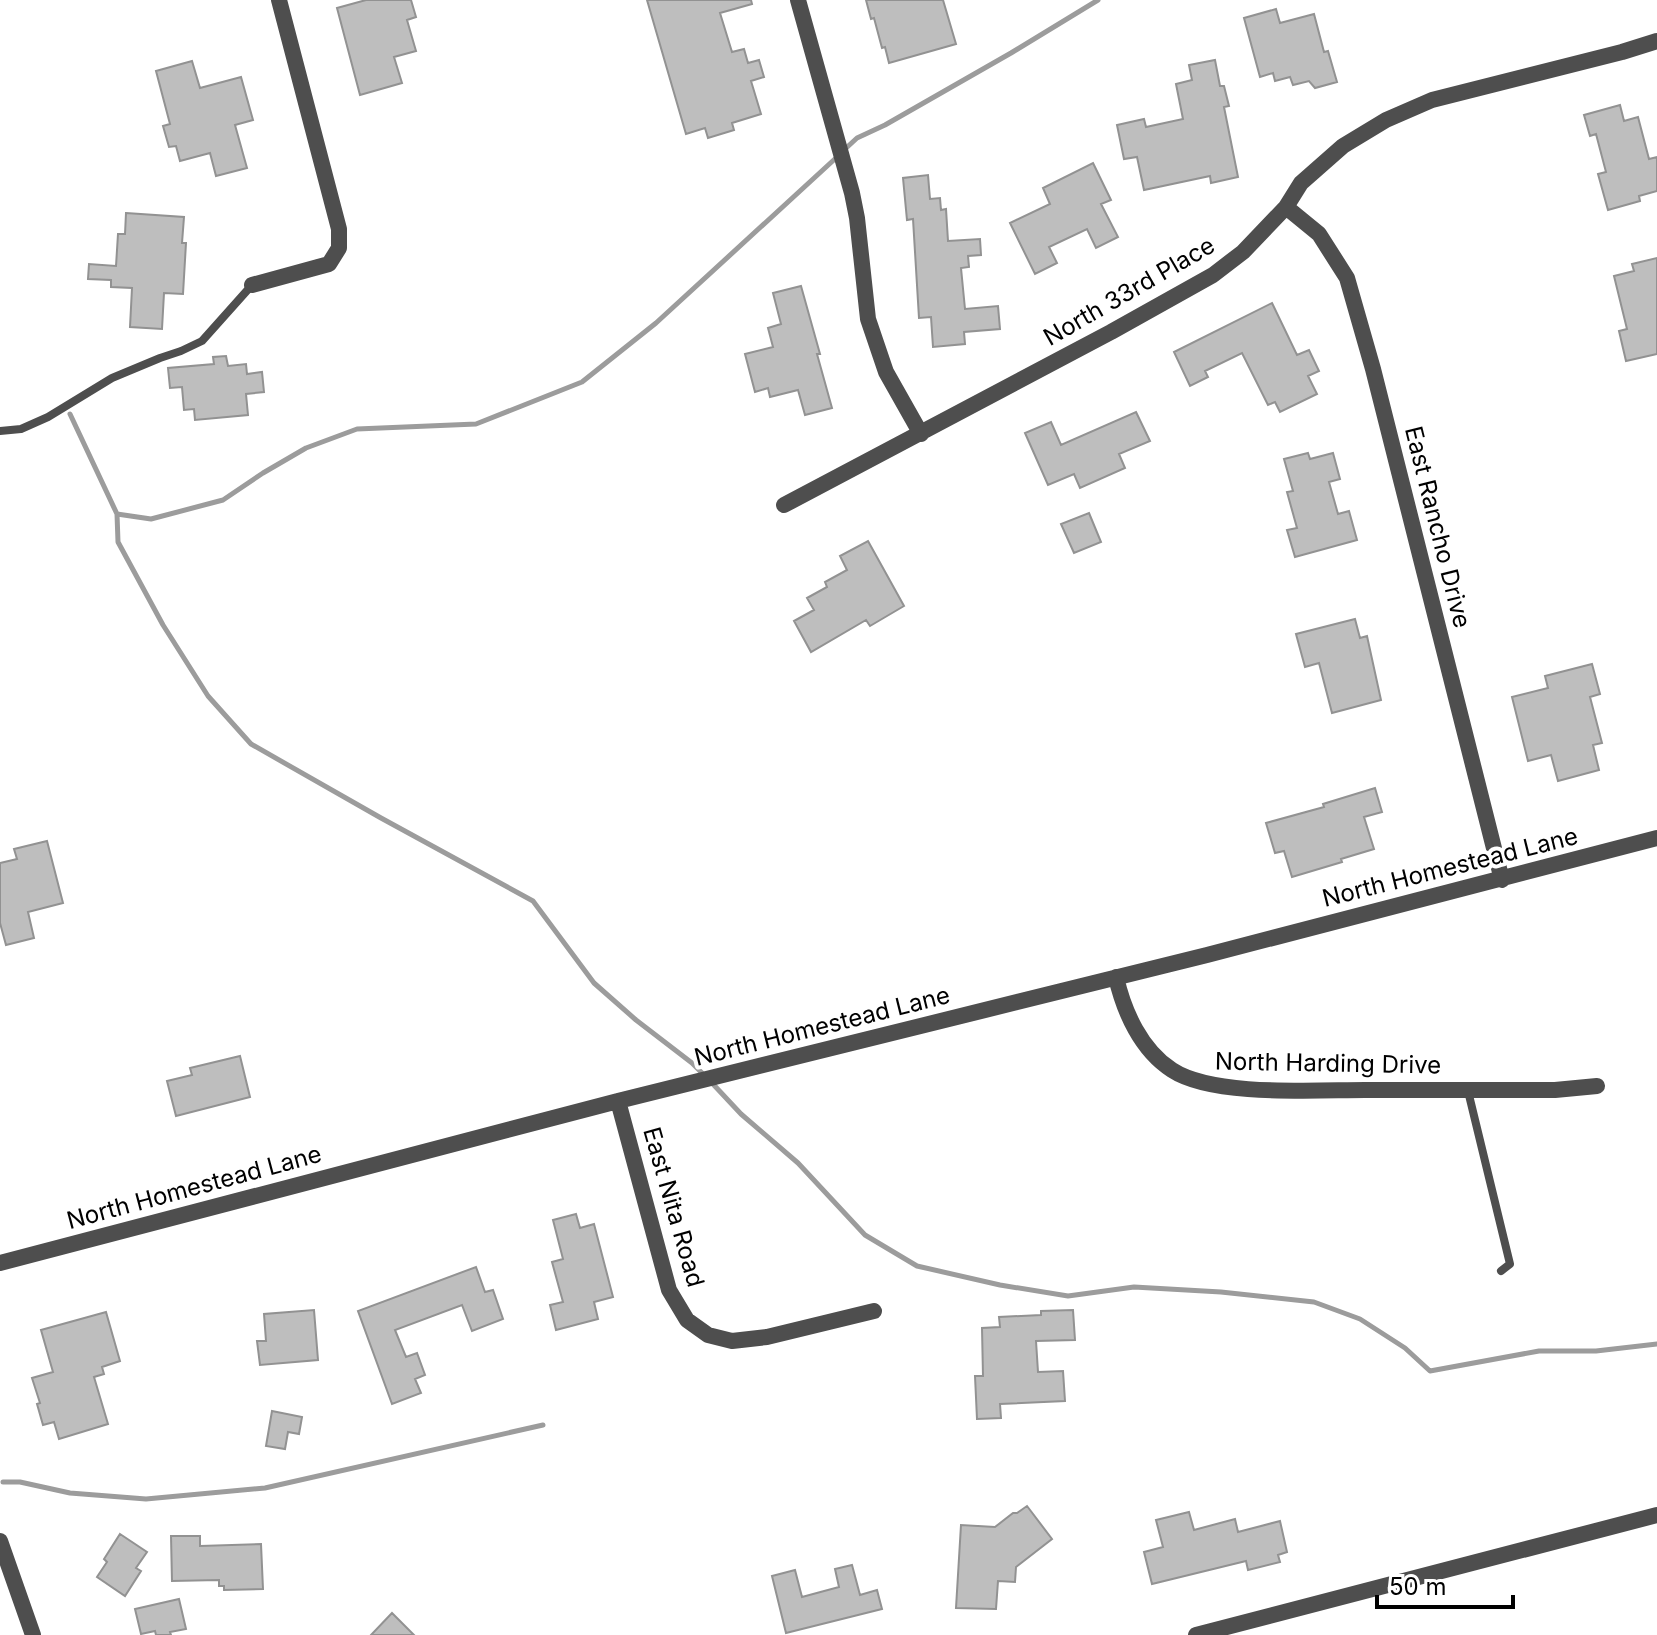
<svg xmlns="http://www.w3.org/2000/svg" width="1657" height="1635" font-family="Inter,sans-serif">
<rect width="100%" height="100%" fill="#fff"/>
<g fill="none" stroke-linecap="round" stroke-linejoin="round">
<path stroke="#9c9c9c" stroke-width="5" d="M 844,150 L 857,138 L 885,125 L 1011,53 L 1098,0
M 70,414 L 117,514 L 118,542 L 163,625 L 208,696 L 251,744 L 381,818 L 533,901 L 594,983 L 636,1020 L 692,1063 L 705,1076
M 117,514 L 151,519 L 223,500 L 263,473 L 306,448 L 357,429 L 476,424 L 582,382 L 656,323 L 837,157
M 712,1083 L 741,1114 L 798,1163 L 865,1235 L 917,1266 L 1000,1285 L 1068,1296 L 1134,1287 L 1221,1292 L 1314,1302 L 1360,1319 L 1405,1348 L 1430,1371 L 1539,1351 L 1596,1351 L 1657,1344
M 3,1482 L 20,1482 L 70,1493 L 146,1499 L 265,1488 L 543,1425"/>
</g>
<path fill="#bebebe" stroke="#929292" stroke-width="2" d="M 366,0 L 411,0 L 416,17 L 407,20 L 416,51 L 394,57 L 402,83 L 360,95 L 337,8 Z
M 647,0 L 751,0 L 752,4 L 720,13 L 732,52 L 744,49 L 748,63 L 759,60 L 764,77 L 751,81 L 761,114 L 732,123 L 734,130 L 708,138 L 705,128 L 686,134 Z
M 866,0 L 943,0 L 956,44 L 889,63 L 885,47 L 882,48 L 874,18 L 871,19 Z
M 1276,9 L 1280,23 L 1314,14 L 1324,52 L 1328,51 L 1337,82 L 1315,88 L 1309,81 L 1293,85 L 1290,77 L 1275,81 L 1273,73 L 1260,77 L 1244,18 Z
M 1215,60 L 1220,86 L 1224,86 L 1229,106 L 1224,107 L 1238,177 L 1211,183 L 1210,176 L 1144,190 L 1137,157 L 1124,159 L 1117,125 L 1144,119 L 1146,127 L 1183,119 L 1176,84 L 1192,80 L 1189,65 Z
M 192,61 L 200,88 L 241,77 L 253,120 L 235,125 L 247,168 L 216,176 L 210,153 L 180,161 L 176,146 L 169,147 L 163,126 L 170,124 L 156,71 Z
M 1620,105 L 1624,121 L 1638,117 L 1649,159 L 1657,157 L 1657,191 L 1639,196 L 1640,201 L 1608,210 L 1598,174 L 1606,172 L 1596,134 L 1590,136 L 1584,115 Z
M 1093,163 L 1111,200 L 1101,204 L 1118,237 L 1096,248 L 1087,229 L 1049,247 L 1057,263 L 1035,274 L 1010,223 L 1050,204 L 1043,188 Z
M 928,175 L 930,199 L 940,198 L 941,210 L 946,209 L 948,241 L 980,239 L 981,255 L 968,256 L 969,267 L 961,268 L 965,309 L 998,306 L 1000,329 L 964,332 L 965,344 L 933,347 L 931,317 L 919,318 L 913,219 L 907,220 L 903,178 Z
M 126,213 L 184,217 L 182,243 L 186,243 L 183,294 L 164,293 L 162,329 L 130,327 L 132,288 L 111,287 L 111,280 L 88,279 L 89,264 L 116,266 L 118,234 L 125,234 Z
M 1657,258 L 1657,354 L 1626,361 L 1619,331 L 1627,329 L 1614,276 L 1634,271 L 1632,264 Z
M 801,286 L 820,354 L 817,354 L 832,408 L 805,415 L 798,390 L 770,397 L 768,388 L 755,392 L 745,354 L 773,347 L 768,328 L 781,324 L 773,293 Z
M 1272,303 L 1297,355 L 1309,350 L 1319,371 L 1308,376 L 1317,394 L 1280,412 L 1275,402 L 1268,405 L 1242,353 L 1205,371 L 1208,377 L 1190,386 L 1174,352 Z
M 226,356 L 228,366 L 246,364 L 247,374 L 262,372 L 264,392 L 246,394 L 248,415 L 195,420 L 194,409 L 184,410 L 182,387 L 170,388 L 168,368 L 214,364 L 213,357 Z
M 1136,412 L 1150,441 L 1119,454 L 1125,468 L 1080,488 L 1074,474 L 1048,485 L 1025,433 L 1051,422 L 1061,445 Z
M 1308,453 L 1310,459 L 1333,453 L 1340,479 L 1329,482 L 1338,514 L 1349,511 L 1357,540 L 1295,557 L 1287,530 L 1297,528 L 1287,492 L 1293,491 L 1284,459 Z
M 1089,513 L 1101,542 L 1074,553 L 1061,524 Z
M 868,541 L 904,606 L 870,626 L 866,620 L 811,652 L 794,621 L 814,610 L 807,598 L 827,587 L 825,582 L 847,570 L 840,556 Z
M 1355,619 L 1360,638 L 1367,636 L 1381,700 L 1332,713 L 1319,663 L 1305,667 L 1296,634 Z
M 1592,664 L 1600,694 L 1590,697 L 1602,743 L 1593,745 L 1599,770 L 1558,781 L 1551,755 L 1528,761 L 1512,697 L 1548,688 L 1545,676 Z
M 1375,788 L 1382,812 L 1364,817 L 1374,849 L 1341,859 L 1342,862 L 1292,877 L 1284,851 L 1275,853 L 1266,823 L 1324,807 L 1323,804 Z
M 47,841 L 63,903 L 28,912 L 34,938 L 6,945 L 0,923 L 0,863 L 17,859 L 14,849 Z
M 240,1056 L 250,1097 L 176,1116 L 167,1081 L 192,1075 L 190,1068 Z
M 576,1214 L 580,1228 L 594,1224 L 613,1297 L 594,1302 L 598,1319 L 556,1330 L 550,1305 L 563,1302 L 552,1262 L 563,1259 L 553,1220 Z
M 476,1267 L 485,1292 L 493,1290 L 503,1319 L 472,1331 L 462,1305 L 395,1330 L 406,1357 L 417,1353 L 425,1375 L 415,1379 L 421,1393 L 392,1404 L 358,1311 Z
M 314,1310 L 318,1360 L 260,1365 L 257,1341 L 266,1341 L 264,1314 Z
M 1073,1310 L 1075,1340 L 1036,1341 L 1038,1372 L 1063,1371 L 1065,1401 L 1000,1404 L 1001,1418 L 977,1419 L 975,1376 L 983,1376 L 982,1328 L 1000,1327 L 999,1317 L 1041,1315 L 1041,1311 Z
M 106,1312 L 120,1361 L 102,1367 L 104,1374 L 94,1377 L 108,1424 L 59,1439 L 54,1422 L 43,1425 L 37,1404 L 40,1403 L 32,1378 L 53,1372 L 41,1330 Z
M 272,1411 L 302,1417 L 299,1434 L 288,1432 L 285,1449 L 266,1446 Z
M 1027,1506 L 1052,1539 L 1016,1567 L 1015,1582 L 998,1581 L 996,1609 L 956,1608 L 961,1525 L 995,1527 L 1013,1513 L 1017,1513 Z
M 1189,1512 L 1194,1530 L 1235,1519 L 1238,1532 L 1280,1521 L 1287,1552 L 1278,1555 L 1280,1562 L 1248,1570 L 1246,1561 L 1152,1584 L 1144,1552 L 1163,1547 L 1156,1520 Z
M 120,1534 L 147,1552 L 136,1568 L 141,1571 L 125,1596 L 97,1577 L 107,1562 L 104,1559 Z
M 171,1536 L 200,1536 L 200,1546 L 261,1544 L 263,1589 L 224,1590 L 224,1586 L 219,1586 L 219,1580 L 172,1581 Z
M 852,1565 L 860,1595 L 877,1590 L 882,1609 L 786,1633 L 772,1576 L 795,1570 L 802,1597 L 839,1587 L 835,1569 Z
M 179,1599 L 186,1629 L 170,1632 L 171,1635 L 156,1635 L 155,1631 L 141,1634 L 135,1609 Z
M 392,1613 L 414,1635 L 371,1635 Z"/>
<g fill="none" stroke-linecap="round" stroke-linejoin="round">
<path stroke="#4e4e4e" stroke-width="8" d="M 0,431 L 21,429 L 48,417 L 112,378 L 160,358 L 181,351 L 202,341 L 252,285
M 1468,1091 L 1510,1264 L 1501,1271"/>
<path stroke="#4e4e4e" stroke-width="16" d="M 798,0 L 852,193 L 857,218 L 868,319 L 886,372 L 921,434
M 1286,207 L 1319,234 L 1347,278 L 1373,369 L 1502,880
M 252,285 L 329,264 L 339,248 L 339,229 L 279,0
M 784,505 L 1111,332 L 1213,275 L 1243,252 L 1286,207 L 1301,183 L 1343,146 L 1386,120 L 1432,100 L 1622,52 L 1657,41
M 1116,977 C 1124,1012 1141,1050 1172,1070 C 1213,1097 1315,1090 1365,1090 C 1428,1090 1492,1090 1555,1090 L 1597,1086
M 618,1101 L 669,1290 L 687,1320 L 708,1335 L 732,1341 L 767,1337 L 874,1311
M 0,1263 L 618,1101 L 1207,955 L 1657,838"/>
<path stroke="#4e4e4e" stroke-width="16" d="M 0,1541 L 33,1635
M 1196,1635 L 1657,1515"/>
</g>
<g text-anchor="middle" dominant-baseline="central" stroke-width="8" stroke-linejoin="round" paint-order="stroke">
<g font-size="24" fill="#000" stroke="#fff">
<text transform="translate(1129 291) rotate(-30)">North 33rd Place</text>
<text transform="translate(1438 527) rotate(76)">East Rancho Drive</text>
<text transform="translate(1450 867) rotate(-14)">North Homestead Lane</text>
<text transform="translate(822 1026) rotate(-14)">North Homestead Lane</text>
<text transform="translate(1328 1063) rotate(1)">North Harding Drive</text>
<text transform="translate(194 1187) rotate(-15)">North Homestead Lane</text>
<text transform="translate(674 1207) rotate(74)">East Nita Road</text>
</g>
</g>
<path d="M1377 1595v12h136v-12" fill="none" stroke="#000000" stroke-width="4"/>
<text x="1389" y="1595" font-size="24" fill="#000000" stroke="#ffffff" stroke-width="6" paint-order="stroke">50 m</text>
</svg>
